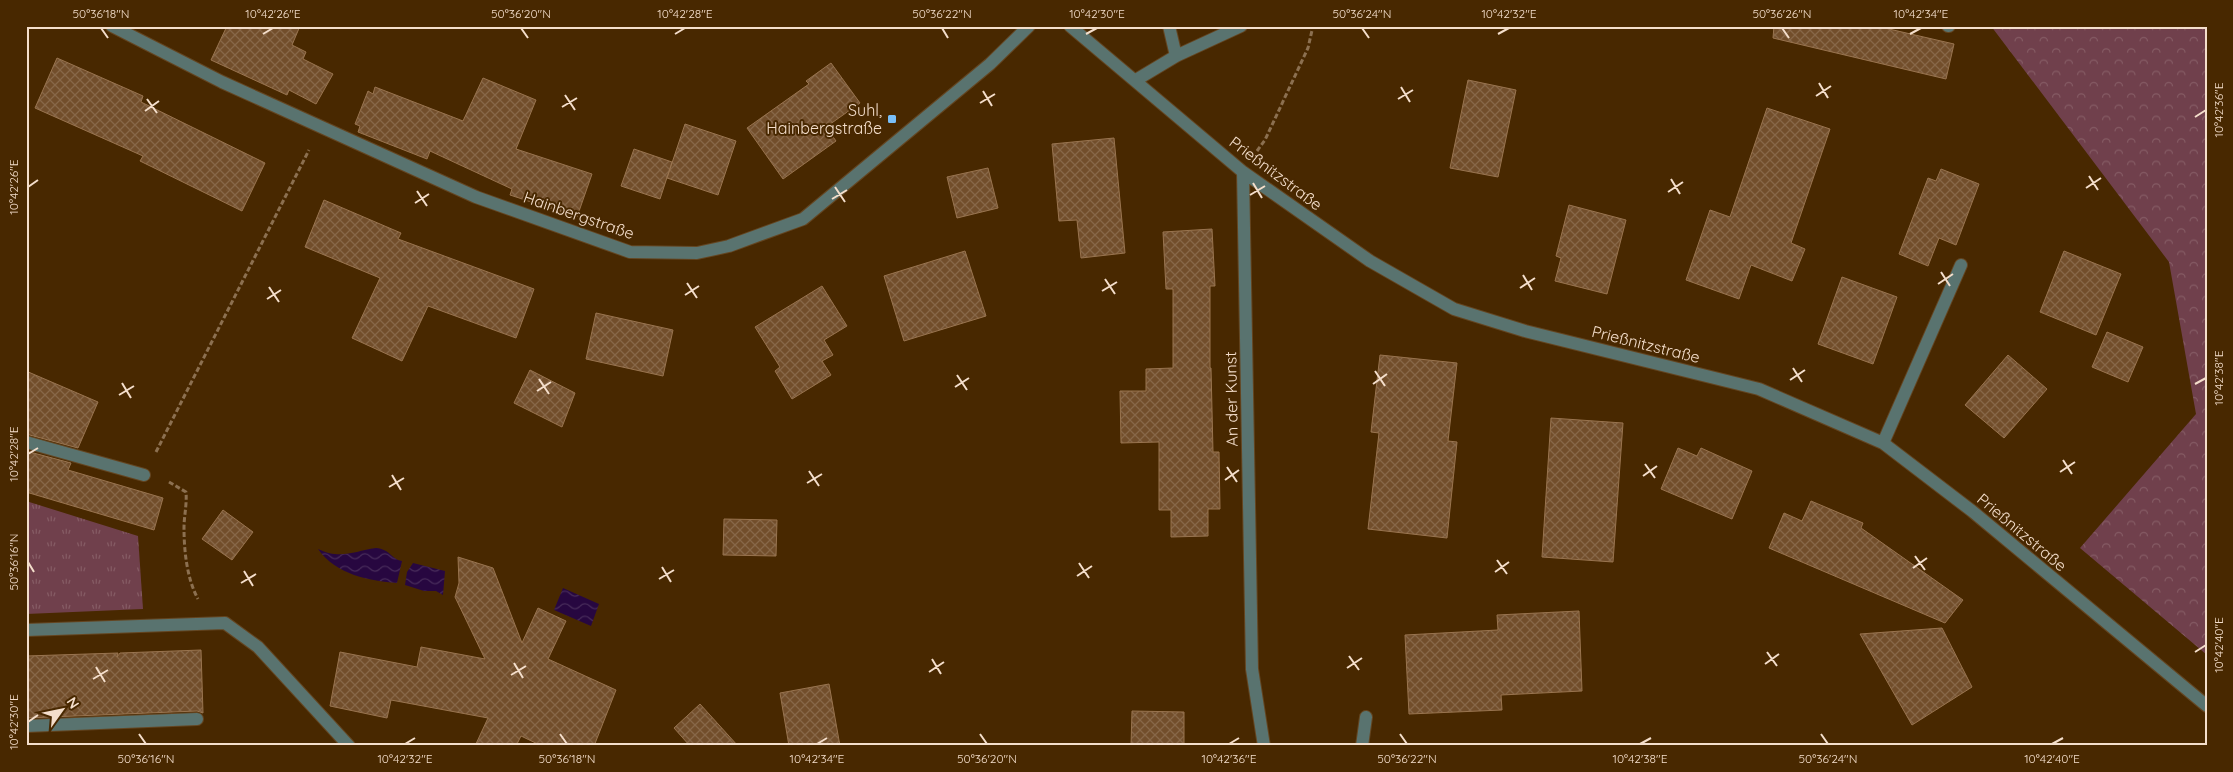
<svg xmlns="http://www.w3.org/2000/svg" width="2233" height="772" font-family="Quicksand,sans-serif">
<defs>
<pattern id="grass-tufts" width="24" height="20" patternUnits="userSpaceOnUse" patternTransform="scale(1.25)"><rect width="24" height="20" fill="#70404c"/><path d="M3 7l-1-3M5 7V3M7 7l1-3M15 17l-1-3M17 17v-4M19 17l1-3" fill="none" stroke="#855b64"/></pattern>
<pattern id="forest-crowns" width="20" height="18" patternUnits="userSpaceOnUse" patternTransform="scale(1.25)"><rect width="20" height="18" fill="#70404c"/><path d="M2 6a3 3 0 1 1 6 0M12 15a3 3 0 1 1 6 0" fill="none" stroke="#855b64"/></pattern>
<pattern id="water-waves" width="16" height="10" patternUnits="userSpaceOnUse" patternTransform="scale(1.25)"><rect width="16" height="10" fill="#270740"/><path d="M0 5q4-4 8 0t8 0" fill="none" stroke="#472b5a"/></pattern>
<pattern id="building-cross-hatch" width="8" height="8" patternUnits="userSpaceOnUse" patternTransform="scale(1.25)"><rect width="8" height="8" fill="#724e2b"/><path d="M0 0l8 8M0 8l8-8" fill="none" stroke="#876748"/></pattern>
</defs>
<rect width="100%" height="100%" fill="#482800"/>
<path fill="url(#grass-tufts)" d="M 26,501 L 138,536 L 143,609 L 26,614 Z"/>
<path fill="url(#forest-crowns)" d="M 1991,26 L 2207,26 L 2207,655 L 2080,548 L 2196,414 L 2169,262 Z"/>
<path fill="url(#water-waves)" d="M 376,548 C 390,549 391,559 402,561 L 397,583 C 369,581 335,574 318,549 C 341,560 354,551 376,548 Z
M 413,563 L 445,571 L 443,595 L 436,591 L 424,591 L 405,585 L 407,572 Z
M 563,588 L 599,604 L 591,626 L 554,610 Z"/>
<path fill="url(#building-cross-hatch)" stroke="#99744f" d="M 227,26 L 300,26 L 292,45 L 306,52 L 303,59 L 333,74 L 316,104 L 289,90 L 287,95 L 211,60 Z
M 1774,26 L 1876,26 L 1954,44 L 1946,79 L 1773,38 Z
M 57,58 L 143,96 L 141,102 L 265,163 L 242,211 L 140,161 L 143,156 L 35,108 Z
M 831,63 L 860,103 L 826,127 L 836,141 L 783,179 L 747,128 L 809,84 L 806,81 Z
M 483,78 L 536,100 L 516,149 L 592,174 L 577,217 L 510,195 L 512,189 L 430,151 L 427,159 L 358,132 L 360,126 L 355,124 L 368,91 L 373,94 L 375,87 L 463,121 Z
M 1468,80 L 1516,90 L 1498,177 L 1450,168 Z
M 1767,108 L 1830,129 L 1791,243 L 1805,249 L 1792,281 L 1751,265 L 1739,299 L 1686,280 L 1710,210 L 1730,217 Z
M 685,124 L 736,141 L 718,195 L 667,178 Z
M 1114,138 L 1125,253 L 1081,258 L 1077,220 L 1059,221 L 1052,144 Z
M 634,149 L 672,162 L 660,199 L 621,186 Z
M 988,168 L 998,208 L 957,218 L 947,177 Z
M 1941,169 L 1979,184 L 1956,245 L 1939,238 L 1928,266 L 1899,254 L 1928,178 L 1936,181 Z
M 324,200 L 401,233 L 398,239 L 534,289 L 516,338 L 428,306 L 402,361 L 352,338 L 380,278 L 305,247 Z
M 1569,205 L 1626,220 L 1607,294 L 1555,281 L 1561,258 L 1556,256 Z
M 1212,229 L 1215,286 L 1210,286 L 1210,368 L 1211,368 L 1213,452 L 1219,452 L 1220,509 L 1208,509 L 1208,536 L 1171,537 L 1171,510 L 1159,510 L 1159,442 L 1121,443 L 1120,391 L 1146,391 L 1146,369 L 1173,368 L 1173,289 L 1166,289 L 1163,232 Z
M 965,251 L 986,316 L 904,341 L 884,276 Z
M 2064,251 L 2121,274 L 2096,335 L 2040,312 Z
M 1842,277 L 1897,297 L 1873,364 L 1818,344 Z
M 822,286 L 847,326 L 824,340 L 833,355 L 822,361 L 831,375 L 792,399 L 775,371 L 780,367 L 755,327 Z
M 596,313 L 673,330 L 663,376 L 586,359 Z
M 2107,332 L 2143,347 L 2128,382 L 2092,367 Z
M 1380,355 L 1457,363 L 1448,441 L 1457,442 L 1447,538 L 1368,529 L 1379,433 L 1371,432 Z
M 2008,355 L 2047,389 L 2004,438 L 1965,405 Z
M 530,370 L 575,393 L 562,427 L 514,403 Z
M 26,371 L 98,402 L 78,448 L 26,434 Z
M 1551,418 L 1623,423 L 1613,562 L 1542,557 Z
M 1678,448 L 1697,456 L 1701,448 L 1752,471 L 1732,519 L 1661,489 Z
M 26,451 L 71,463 L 68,470 L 163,498 L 154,530 L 26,492 Z
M 1811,501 L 1863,523 L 1861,528 L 1963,600 L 1945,623 L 1769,548 L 1784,513 L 1802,521 Z
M 223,510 L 253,532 L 232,560 L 202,539 Z
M 724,519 L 777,520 L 776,556 L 723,555 Z
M 458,557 L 493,568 L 522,643 L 538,608 L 566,621 L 548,659 L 616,690 L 594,746 L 542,746 L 521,736 L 516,746 L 475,746 L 488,718 L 391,700 L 387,718 L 330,706 L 340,652 L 417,667 L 421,647 L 485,659 L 455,597 L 459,583 Z
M 1579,611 L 1582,691 L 1501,695 L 1502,710 L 1409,714 L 1405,635 L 1498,630 L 1497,615 Z
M 1942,628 L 1972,687 L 1912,725 L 1860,634 Z
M 201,650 L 203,713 L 197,711 L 26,718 L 26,656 L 118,653 L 117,657 L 120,653 Z
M 829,684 L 840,746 L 789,746 L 780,693 Z
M 700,704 L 738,746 L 690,746 L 674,728 Z
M 1132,711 L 1184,712 L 1184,746 L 1131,746 Z"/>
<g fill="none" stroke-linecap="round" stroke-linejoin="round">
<g stroke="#644520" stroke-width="14">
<path id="minor" d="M 112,26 L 222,82 L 476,197 L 630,252 L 697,253 L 729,246 L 803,219 L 990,64 L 1029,26
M 1070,26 L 1243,172 L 1370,261 L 1454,309 L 1525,331 L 1759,389 L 1883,443 L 1972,511 L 2207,706
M 1169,26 L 1176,56
M 1948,26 L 1949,26
M 1136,80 L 1176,56 L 1241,26
M 1243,172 L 1252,669 L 1264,746
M 26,442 L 144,475
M 1883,443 L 1961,265
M 26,630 L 225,623 L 258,647 L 349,746
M 26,726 L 197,719
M 1362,746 L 1366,717"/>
</g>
<path stroke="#8c7050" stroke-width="3" stroke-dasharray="5 2.5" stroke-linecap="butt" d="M 1257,151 L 1265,140 L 1308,48 L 1313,26
M 156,452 L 309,150
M 169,482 L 186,492 C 187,505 184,516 184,528 C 184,551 187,579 198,599"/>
<use href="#minor" stroke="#59736f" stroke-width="12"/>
</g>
<path fill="none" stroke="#f4decb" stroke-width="2" d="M 101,28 L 108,38M 521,28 L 528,38M 942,28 L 948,38M 1362,28 L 1369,38M 1782,28 L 1789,38M 263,34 L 273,28M 675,34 L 685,28M 1086,34 L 1097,28M 1498,34 L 1509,28M 1910,34 L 1921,28M 1819,83 L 1828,98M 1401,87 L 1410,102M 983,91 L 992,106M 565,95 L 575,110M 1816,96 L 1831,86M 147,99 L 157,113M 1398,99 L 1413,90M 980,103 L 995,94M 562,107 L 577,98M 145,111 L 159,101M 2195,117 L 2206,110M 2089,176 L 2098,190M 1671,179 L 1680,194M 1253,183 L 1262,198M 28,187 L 38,180M 835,187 L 845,202M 2086,188 L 2101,178M 417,191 L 427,206M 1668,192 L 1683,182M 1250,195 L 1265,186M 832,199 L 847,190M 415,203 L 429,194M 1941,272 L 1950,286M 1523,275 L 1532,290M 1105,279 L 1115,294M 687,283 L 697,298M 1938,284 L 1953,274M 269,287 L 279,302M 1520,288 L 1535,278M 1102,291 L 1117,282M 685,295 L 699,286M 267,299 L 281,290M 1793,368 L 1802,382M 1375,371 L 1385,386M 957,375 L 967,390M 539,379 L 549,394M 1790,380 L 1805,370M 122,383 L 131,398M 1373,384 L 1387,374M 2195,384 L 2206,378M 955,387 L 969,378M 537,391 L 551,382M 119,395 L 134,386M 28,454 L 38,448M 2063,460 L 2072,474M 1645,464 L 1655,478M 1227,467 L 1237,482M 809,471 L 819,486M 2060,472 L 2075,462M 392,475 L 401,490M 1643,476 L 1657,466M 1225,480 L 1239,470M 807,483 L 822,474M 389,487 L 404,478M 1915,556 L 1925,570M 1497,560 L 1507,574M 28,562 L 34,572M 1079,563 L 1089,578M 662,567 L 671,582M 1913,568 L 1927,558M 244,571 L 253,586M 1495,572 L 1509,562M 1077,576 L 1092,566M 659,579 L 674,570M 241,583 L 256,574M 1767,652 L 1777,666M 2195,652 L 2206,645M 1349,656 L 1359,670M 932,659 L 941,674M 514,663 L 523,678M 1765,664 L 1779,654M 96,667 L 105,682M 1347,668 L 1362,658M 929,672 L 944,662M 511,675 L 526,666M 93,679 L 108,670M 28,722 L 38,715M 139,734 L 146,744M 560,734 L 567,744M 980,734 L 987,744M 1400,734 L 1407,744M 1821,734 L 1828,744M 405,744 L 415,738M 817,744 L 827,738M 1229,744 L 1239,738M 1640,744 L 1651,738M 2052,744 L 2063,738"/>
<rect fill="#79bff8" stroke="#482800" stroke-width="2" x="887" y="114" width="10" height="10" rx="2.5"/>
<g text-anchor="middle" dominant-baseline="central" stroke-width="4" stroke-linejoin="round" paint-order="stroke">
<g font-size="16" fill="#f4decb" stroke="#482800" text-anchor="end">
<text x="882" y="110">Suhl,<tspan x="882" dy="18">Hainbergstraße</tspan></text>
</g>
<g font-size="16" fill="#f4decb" stroke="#482800">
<text transform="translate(1276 173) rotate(37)">Prießnitzstraße</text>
<text transform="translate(579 215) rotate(19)">Hainbergstraße</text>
<text transform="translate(1646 344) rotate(14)">Prießnitzstraße</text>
<text transform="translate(1231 399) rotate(-91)">An der Kunst</text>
<text transform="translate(2022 532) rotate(40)">Prießnitzstraße</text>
</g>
</g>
<rect width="2233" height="772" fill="none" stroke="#482800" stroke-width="55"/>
<g transform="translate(62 710) rotate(57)" stroke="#482800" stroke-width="4" paint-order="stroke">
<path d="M0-4L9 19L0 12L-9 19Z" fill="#f4decb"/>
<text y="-8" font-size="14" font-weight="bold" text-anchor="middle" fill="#f4decb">N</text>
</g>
<rect x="28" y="28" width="2178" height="716" fill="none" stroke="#f4decb" stroke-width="2"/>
<g font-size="12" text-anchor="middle" fill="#f4decb">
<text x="101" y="18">50°36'18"N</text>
<text x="273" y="18">10°42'26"E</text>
<text x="521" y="18">50°36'20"N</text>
<text x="685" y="18">10°42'28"E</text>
<text x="942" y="18">50°36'22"N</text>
<text x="1097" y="18">10°42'30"E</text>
<text x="1362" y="18">50°36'24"N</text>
<text x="1509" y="18">10°42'32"E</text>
<text x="1782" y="18">50°36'26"N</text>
<text x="1921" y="18">10°42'34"E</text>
<text transform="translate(2219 110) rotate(-90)" y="4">10°42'36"E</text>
<text transform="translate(14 187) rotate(-90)" y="4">10°42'26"E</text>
<text transform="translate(2219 378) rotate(-90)" y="4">10°42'38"E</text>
<text transform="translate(14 454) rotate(-90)" y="4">10°42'28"E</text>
<text transform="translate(14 562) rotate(-90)" y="4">50°36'16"N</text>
<text transform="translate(2219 645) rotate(-90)" y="4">10°42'40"E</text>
<text transform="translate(14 722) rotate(-90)" y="4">10°42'30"E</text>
<text x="146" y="763">50°36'16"N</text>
<text x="405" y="763">10°42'32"E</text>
<text x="567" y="763">50°36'18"N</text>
<text x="817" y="763">10°42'34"E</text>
<text x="987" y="763">50°36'20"N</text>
<text x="1229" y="763">10°42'36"E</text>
<text x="1407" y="763">50°36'22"N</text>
<text x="1640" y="763">10°42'38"E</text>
<text x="1828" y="763">50°36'24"N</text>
<text x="2052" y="763">10°42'40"E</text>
</g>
</svg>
